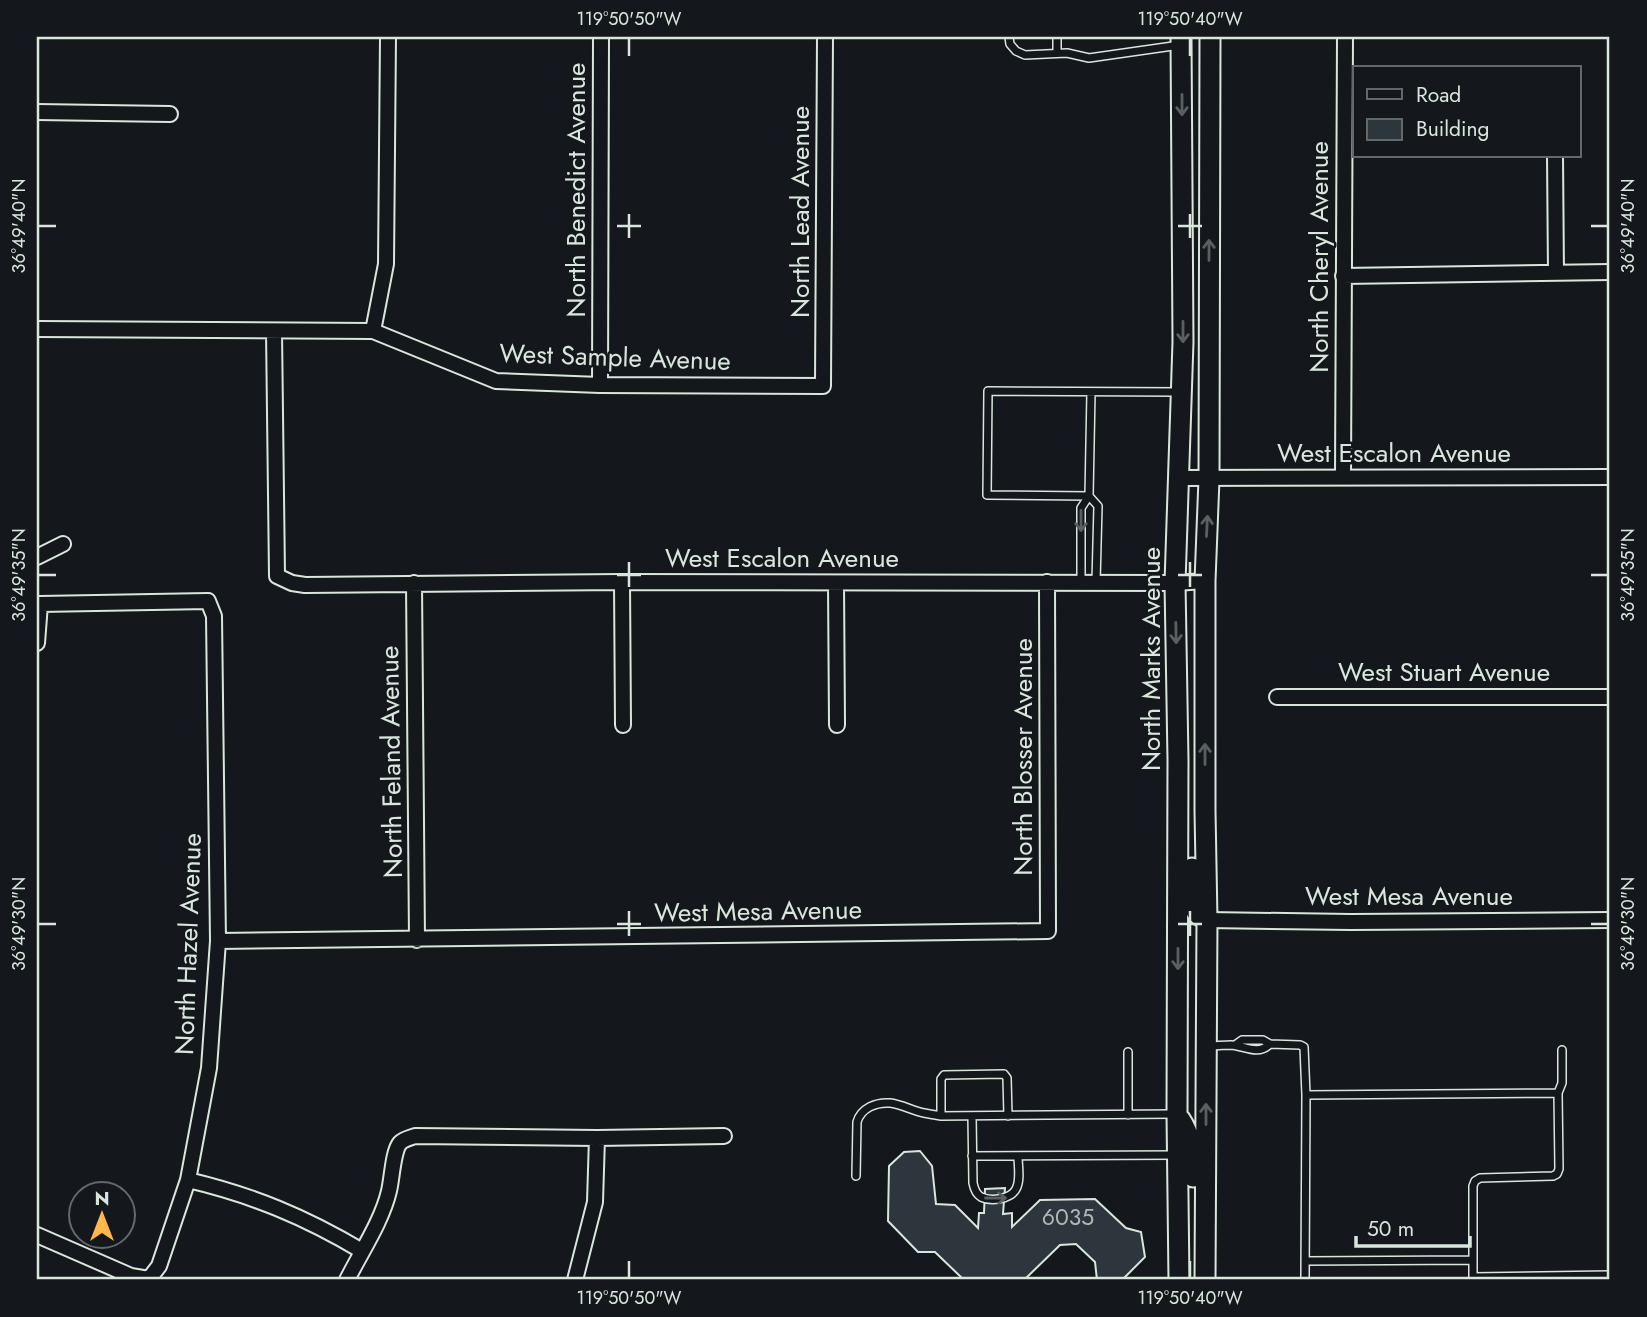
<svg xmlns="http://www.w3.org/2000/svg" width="1647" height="1317" font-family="Jost,sans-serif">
<rect width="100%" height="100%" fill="#14181c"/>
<path fill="#2c363c" stroke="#d8e6dc" stroke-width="2" d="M 920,1151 L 932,1166 L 936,1204 L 955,1205 L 978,1228 L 979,1213 L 984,1213 L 985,1189 L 1005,1188 L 1003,1214 L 1012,1213 L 1012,1227 L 1040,1200 L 1095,1199 L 1126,1228 L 1141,1232 L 1145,1257 L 1122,1280 L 1097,1280 L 1095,1262 L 1076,1244 L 1060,1245 L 1024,1280 L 964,1280 L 935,1252 L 918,1252 L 888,1221 L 889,1166 L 904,1152 Z"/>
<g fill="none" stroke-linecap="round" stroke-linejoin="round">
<g stroke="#d8e6dc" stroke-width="10">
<path id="service" d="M 1009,37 L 1010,44 L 1016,51 L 1025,55 L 1067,53 L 1089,58 L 1180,45
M 1057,37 L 1057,53
M 1091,392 L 1089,496 L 987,495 L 988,391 L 1181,392
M 1081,582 L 1081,508 L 1089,496 L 1098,506 L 1096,582
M 1235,1045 L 1242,1040 L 1263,1040 L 1270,1044 L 1300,1045 L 1304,1047 L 1306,1095
M 1207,1046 C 1215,1046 1223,1045 1231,1045 C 1245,1046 1257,1056 1270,1044
M 1128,1052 L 1128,1115
M 1558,1093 L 1562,1083 L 1562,1050
M 941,1116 L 941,1079 L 944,1075 L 1004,1074 L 1007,1078 L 1008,1116
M 972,1116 L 973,1183 C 974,1188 976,1194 981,1197 C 991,1202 1011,1199 1016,1189 C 1021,1180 1018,1166 1018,1156
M 972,1156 L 1177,1155
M 856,1176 L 857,1122 C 861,1108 876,1102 890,1103 C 901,1104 913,1111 924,1113 C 929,1114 935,1115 941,1116 L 1174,1114
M 1305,1261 L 1473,1260
M 1473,1277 L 1610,1275
M 1305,1280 L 1306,1095 L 1558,1093 L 1559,1169 L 1557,1174 L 1553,1176 L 1480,1178 L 1475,1181 L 1473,1186 L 1473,1280"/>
</g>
<g stroke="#d8e6dc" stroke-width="18">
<path id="minor" d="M 37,112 L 170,114
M 1555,156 L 1556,273
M 1343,276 L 1610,272
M 37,329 L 373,331 L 496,381 L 600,385 L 823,386 L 825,37
M 274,331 L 277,576 L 292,583 L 305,585 L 622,582 L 1175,583 L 1205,581
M 373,331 L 386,264 L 388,37
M 600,385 L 601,37
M 1343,477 L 1345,37
M 1178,478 L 1610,477
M 37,557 L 63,544
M 622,582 L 623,725
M 414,583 L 417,940
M 836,583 L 837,725
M 37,643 L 40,604 L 208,601 L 214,616 L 218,941 L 209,1068 L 188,1180 L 159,1266 L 149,1279 L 131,1276 L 37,1235
M 1277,697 L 1610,697
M 1207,920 L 1351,922 L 1610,920
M 218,941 L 1048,931 L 1047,582
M 188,1180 C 252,1195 305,1217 362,1251
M 347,1280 C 361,1252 382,1221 389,1191 C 392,1179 393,1151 400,1143 C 404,1139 410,1138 415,1136 L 597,1138 L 724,1136
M 575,1280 L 595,1202 L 597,1138"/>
</g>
<g stroke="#d8e6dc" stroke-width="23">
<path id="secondary" d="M 1192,868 C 1192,881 1188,903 1198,914 C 1200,916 1204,918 1207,920
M 1180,1119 C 1193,1138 1192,1156 1193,1177
M 1179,1280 L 1177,1114 L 1178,760 L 1175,583 L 1183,342 L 1181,37
M 1205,1280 L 1207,920 L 1205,811 L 1205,581 L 1209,479 L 1210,37"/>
</g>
<use href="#service" stroke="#14181c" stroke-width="7"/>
<use href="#minor" stroke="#14181c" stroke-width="14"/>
<use href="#secondary" stroke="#14181c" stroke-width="19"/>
</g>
<defs><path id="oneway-shaft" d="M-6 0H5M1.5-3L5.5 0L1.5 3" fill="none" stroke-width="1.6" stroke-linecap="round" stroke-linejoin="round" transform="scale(1.75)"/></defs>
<g stroke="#59605f">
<use href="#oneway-shaft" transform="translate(1182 105) rotate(90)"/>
<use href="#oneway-shaft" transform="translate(1209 250) rotate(-90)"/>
<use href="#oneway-shaft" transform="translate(1183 332) rotate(90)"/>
<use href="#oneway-shaft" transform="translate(1081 521) rotate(90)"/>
<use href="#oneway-shaft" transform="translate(1207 526) rotate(-87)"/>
<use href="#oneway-shaft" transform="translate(1176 633) rotate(89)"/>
<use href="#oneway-shaft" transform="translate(1205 754) rotate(-90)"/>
<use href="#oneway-shaft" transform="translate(1178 959) rotate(90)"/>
<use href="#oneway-shaft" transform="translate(1206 1114) rotate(-90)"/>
<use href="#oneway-shaft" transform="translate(996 1198)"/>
</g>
<path fill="none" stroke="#d8e6dc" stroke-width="2.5" d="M 629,38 L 629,56M 1190,38 L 1190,56M 629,214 L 629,238M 1190,214 L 1190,238M 38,226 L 56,226M 617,226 L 641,226M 1178,226 L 1202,226M 1591,226 L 1608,226M 629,562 L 629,587M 1190,562 L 1190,587M 38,575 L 56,575M 617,575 L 641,575M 1178,575 L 1202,575M 1591,575 L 1608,575M 629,911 L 629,936M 1190,911 L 1190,936M 38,924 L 56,924M 617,924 L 641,924M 1178,924 L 1202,924M 1591,924 L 1608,924M 629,1261 L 629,1278M 1190,1261 L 1190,1278"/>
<g text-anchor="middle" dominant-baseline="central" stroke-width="5" stroke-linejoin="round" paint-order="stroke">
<g font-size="23" fill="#adbab4">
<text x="1068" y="1217">6035</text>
</g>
<g font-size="26" fill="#d8e6dc" stroke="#14181c">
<text transform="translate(576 190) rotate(-90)">North Benedict Avenue</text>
<text transform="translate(800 212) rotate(-90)">North Lead Avenue</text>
<text transform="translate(1319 257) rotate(-90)">North Cheryl Avenue</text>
<text transform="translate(615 357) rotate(2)">West Sample Avenue</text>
<text x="1394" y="453">West Escalon Avenue</text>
<text x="782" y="558">West Escalon Avenue</text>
<text transform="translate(1151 659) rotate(-90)">North Marks Avenue</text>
<text x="1444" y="672">West Stuart Avenue</text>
<text transform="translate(1023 757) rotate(-90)">North Blosser Avenue</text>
<text transform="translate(391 762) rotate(-91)">North Feland Avenue</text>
<text x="1409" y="896">West Mesa Avenue</text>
<text transform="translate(758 911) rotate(-1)">West Mesa Avenue</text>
<text transform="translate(188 944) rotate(-88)">North Hazel Avenue</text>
</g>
</g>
<rect width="1647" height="1317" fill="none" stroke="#14181c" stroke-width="77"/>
<rect x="1353" y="66" width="228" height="91" fill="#14181c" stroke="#626a69" stroke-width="2"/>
<rect x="1367" y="89" width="35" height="10" fill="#14181c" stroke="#626a69" stroke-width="2"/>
<text x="1416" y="102" font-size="21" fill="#d8e6dc">Road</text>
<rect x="1367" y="119" width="35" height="21" fill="#2c363c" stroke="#626a69" stroke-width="2"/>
<text x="1416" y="136" font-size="21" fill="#d8e6dc">Building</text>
<g transform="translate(102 1215)"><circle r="33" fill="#14181c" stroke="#626a69" stroke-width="2"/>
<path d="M0-5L12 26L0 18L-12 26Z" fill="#ffb74d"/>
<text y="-10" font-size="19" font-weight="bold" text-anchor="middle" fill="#d8e6dc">N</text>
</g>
<path d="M1356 1236v10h114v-10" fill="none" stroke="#d8e6dc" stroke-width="3.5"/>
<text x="1367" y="1236" font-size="21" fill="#d8e6dc" stroke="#14181c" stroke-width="5" paint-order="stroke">50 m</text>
<rect x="38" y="38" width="1570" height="1240" fill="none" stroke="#d8e6dc" stroke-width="2.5"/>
<g font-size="18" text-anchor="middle" fill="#d8e6dc">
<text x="629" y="25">119°50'50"W</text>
<text x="1190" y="25">119°50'40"W</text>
<text transform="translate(19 226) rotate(-90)" y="6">36°49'40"N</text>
<text transform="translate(1628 226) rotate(-90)" y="6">36°49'40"N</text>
<text transform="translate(19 575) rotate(-90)" y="6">36°49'35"N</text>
<text transform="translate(1628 575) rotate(-90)" y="6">36°49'35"N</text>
<text transform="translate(19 924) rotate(-90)" y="6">36°49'30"N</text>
<text transform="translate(1628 924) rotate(-90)" y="6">36°49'30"N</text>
<text x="629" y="1304">119°50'50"W</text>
<text x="1190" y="1304">119°50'40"W</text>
</g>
</svg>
